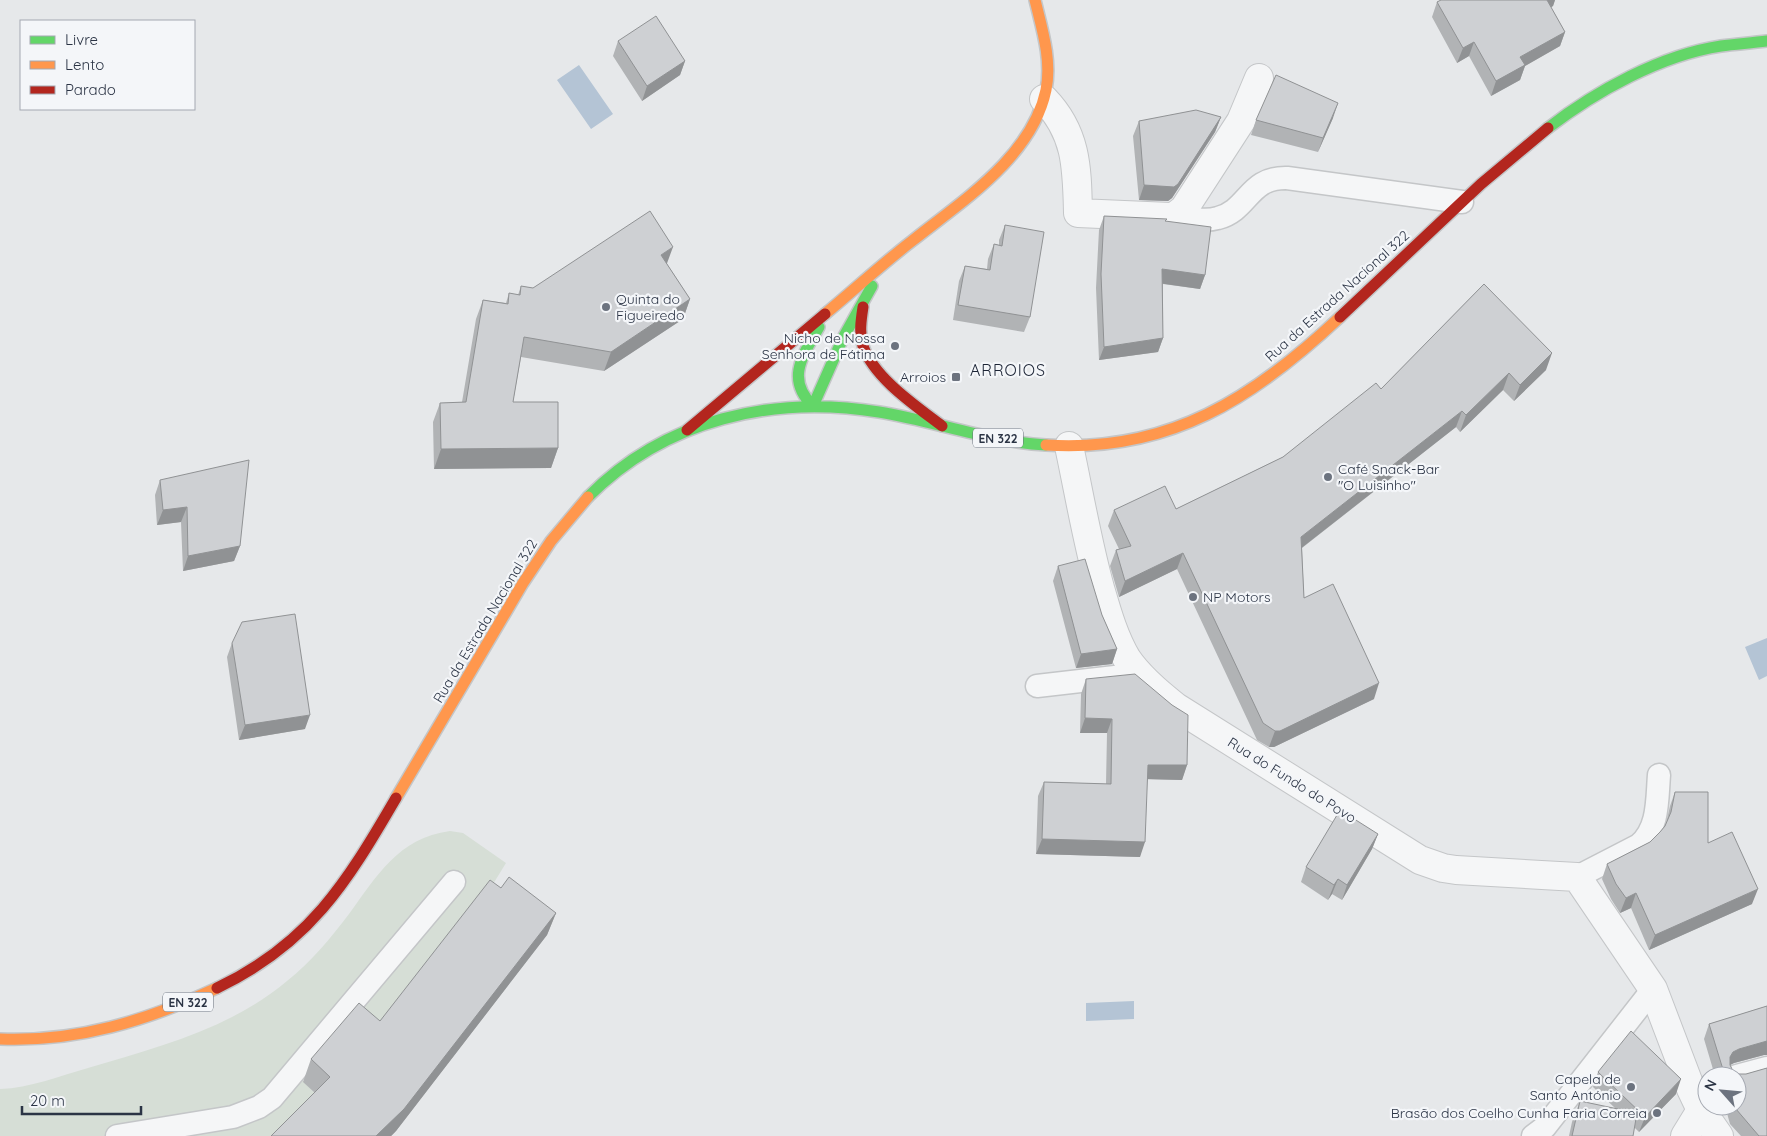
<svg xmlns="http://www.w3.org/2000/svg" width="1767" height="1136" font-family="Quicksand,sans-serif">
<rect width="100%" height="100%" fill="#e6e8ea"/>
<path fill="#d6ded6" d="M 450,831 L 463,833 L 506,863 L 482,902 L 372,1044 L 299,1077 L 322,1100 L 286,1136 L 0,1136 L 0,1089 C 30,1088 59,1076 88,1068 C 158,1047 230,1029 287,981 C 311,962 330,939 349,914 C 377,876 398,838 450,831 Z"/>
<path fill="#b4c4d5" d="M 579,65 L 613,114 L 591,129 L 557,80 Z
M 1767,638 L 1767,676 L 1759,680 L 1745,647 Z
M 1134,1001 L 1134,1019 L 1086,1021 L 1086,1003 Z"/>
<g fill="none" stroke-linecap="round" stroke-linejoin="round">
<g stroke="#c4c6c8" stroke-width="25">
<path id="lane" d="M 1175,216 C 1190,218 1204,222 1218,218 C 1249,210 1248,177 1287,178 L 1462,202
M 1037,686 L 1115,677
M 1577,877 L 1639,845 C 1659,828 1657,799 1659,775
M 1737,1076 L 1767,1068
M 117,1136 L 233,1117 L 259,1107 L 272,1098 L 454,882
M 1533,1136 L 1545,1127 L 1653,989"/>
</g>
<g stroke="#c4c6c8" stroke-width="30">
<path id="street" d="M 1044,99 C 1077,133 1077,168 1078,213 L 1170,217 L 1175,216 L 1184,209 L 1241,121 L 1259,78
M 1069,446 C 1079,493 1087,541 1100,588 C 1107,612 1114,637 1127,659 C 1140,678 1158,693 1176,707 L 1420,860 L 1443,868 L 1456,870 L 1577,877 L 1653,989 L 1691,1089 L 1701,1110 L 1719,1136
M 1685,1136 L 1701,1110"/>
</g>
<g stroke="#c4c6c8" stroke-width="14">
<path id="fast" d="M 1548,128 C 1596,91 1661,55 1721,46 C 1736,44 1752,43 1767,41
M 819,327 C 803,355 785,379 813,406 L 843,338 L 872,286
M 588,497 C 665,419 773,395 879,412 C 935,421 989,442 1046,445"/>
</g>
<g stroke="#c4c6c8" stroke-width="14">
<path id="slow" d="M 825,314 C 854,290 882,264 912,241 C 962,201 1032,157 1046,90 C 1052,60 1042,29 1035,0
M 1046,445 C 1169,453 1254,398 1340,317
M 396,798 L 523,583 L 551,541 L 588,497
M 0,1039 C 78,1042 146,1021 217,988"/>
</g>
<g stroke="#c4c6c8" stroke-width="14">
<path id="jam" d="M 863,307 C 861,320 859,333 863,346 C 874,378 916,406 942,426
M 1340,317 L 1481,184 L 1548,128
M 687,430 L 825,314
M 217,988 C 309,944 346,884 396,798"/>
</g>
<use href="#lane" stroke="#f5f6f7" stroke-width="22"/>
<use href="#street" stroke="#f5f6f7" stroke-width="28"/>
<use href="#fast" stroke="#63d668" stroke-width="11"/>
<use href="#slow" stroke="#ff974d" stroke-width="11"/>
<use href="#jam" stroke="#b3261e" stroke-width="11"/>
</g>
<path fill="#b1b3b5" d="M 1441,0 L 1555,0 L 1553,6 L 1551,7 L 1565,32 L 1560,46 L 1525,66 L 1520,80 L 1491,96 L 1469,56 L 1457,63 L 1432,17 L 1437,2 Z
M 618,41 L 685,61 L 680,75 L 642,101 L 613,56 Z
M 1221,117 L 1215,132 L 1172,198 L 1168,201 L 1139,200 L 1133,136 L 1139,121 Z
M 1333,118 L 1318,152 L 1251,135 L 1256,120 Z
M 1104,216 L 1166,221 L 1205,275 L 1200,289 L 1163,284 L 1163,338 L 1158,352 L 1099,360 L 1096,288 L 1099,230 Z
M 1005,225 L 1030,317 L 1024,332 L 953,320 L 959,281 L 965,266 L 987,269 L 988,259 L 994,244 L 999,245 L 999,240 Z
M 667,264 L 690,299 L 683,319 L 604,371 L 521,357 L 513,402 L 558,448 L 551,468 L 434,469 L 433,422 L 440,403 L 462,402 L 476,319 L 483,300 L 506,303 L 509,293 L 518,295 L 521,286 L 533,288 Z
M 1484,284 L 1546,370 L 1514,401 L 1503,390 L 1460,432 L 1456,427 L 1302,548 L 1304,598 L 1374,699 L 1274,747 L 1269,747 L 1257,740 L 1177,569 L 1119,597 L 1110,566 L 1116,550 L 1119,549 L 1108,526 L 1114,510 L 1176,509 L 1283,457 L 1381,389 Z
M 160,480 L 240,546 L 234,561 L 183,571 L 181,522 L 157,525 L 155,495 Z
M 1058,566 L 1102,615 L 1117,649 L 1112,664 L 1076,668 L 1053,581 Z
M 232,643 L 305,729 L 239,740 L 227,657 Z
M 1086,679 L 1187,765 L 1182,780 L 1147,779 L 1140,857 L 1036,854 L 1038,796 L 1044,782 L 1106,784 L 1107,733 L 1080,733 L 1081,694 Z
M 1675,792 L 1708,843 L 1752,904 L 1649,950 L 1631,908 L 1620,913 L 1611,899 L 1602,879 L 1607,864 L 1650,842 L 1660,832 L 1666,824 L 1670,806 Z
M 1378,834 L 1372,849 L 1342,900 L 1332,894 L 1328,900 L 1301,882 L 1306,867 Z
M 501,888 L 556,913 L 547,935 L 396,1131 L 391,1136 L 271,1136 L 315,1093 L 303,1082 L 311,1059 L 380,1021 Z
M 1767,1006 L 1767,1055 L 1764,1055 L 1734,1063 L 1730,1065 L 1733,1071 L 1739,1074 L 1746,1074 L 1767,1068 L 1767,1136 L 1741,1136 L 1730,1124 L 1725,1106 L 1737,1106 L 1737,1076 L 1715,1076 L 1704,1039 L 1709,1024 Z
M 1598,1072 L 1676,1094 L 1639,1132 L 1634,1127 L 1633,1136 L 1569,1136 L 1572,1122 L 1580,1101 L 1616,1109 L 1593,1087 Z"/>
<path fill="#909294" d="M 1545,0 L 1555,0 L 1553,6 L 1541,13 Z
M 1565,32 L 1560,46 L 1525,66 L 1520,80 L 1491,96 L 1496,81 L 1520,57 Z
M 1474,42 L 1469,56 L 1457,63 L 1463,48 Z
M 685,61 L 680,75 L 642,101 L 647,86 Z
M 1338,103 L 1333,118 L 1318,152 L 1323,138 Z
M 1221,117 L 1215,132 L 1172,198 L 1168,201 L 1139,200 L 1144,185 Z
M 673,247 L 666,266 L 661,255 Z
M 1162,269 L 1205,275 L 1200,289 L 1158,283 Z
M 690,299 L 683,319 L 604,371 L 611,352 Z
M 1163,338 L 1158,352 L 1099,360 L 1104,347 Z
M 1552,353 L 1546,370 L 1514,401 L 1520,385 Z
M 1509,373 L 1503,390 L 1460,432 L 1466,415 Z
M 1462,411 L 1456,427 L 1295,553 L 1301,537 Z
M 558,448 L 551,468 L 434,469 L 441,449 Z
M 187,507 L 181,522 L 157,525 L 163,510 Z
M 240,546 L 234,561 L 183,571 L 188,556 Z
M 1183,553 L 1177,569 L 1119,597 L 1125,581 Z
M 1117,649 L 1112,664 L 1076,668 L 1081,654 Z
M 1379,683 L 1374,699 L 1274,747 L 1269,747 L 1275,731 Z
M 310,715 L 305,729 L 239,740 L 245,725 Z
M 1085,718 L 1112,719 L 1107,733 L 1080,733 Z
M 1148,765 L 1187,765 L 1182,780 L 1143,779 Z
M 1378,834 L 1372,849 L 1342,900 L 1347,885 Z
M 1042,839 L 1145,842 L 1140,857 L 1036,854 Z
M 1338,879 L 1332,894 L 1328,900 L 1334,885 Z
M 1758,889 L 1752,904 L 1649,950 L 1655,935 Z
M 1636,893 L 1631,908 L 1620,913 L 1626,898 Z
M 556,913 L 547,935 L 396,1131 L 391,1136 L 376,1136 Z
M 1767,1041 L 1767,1055 L 1764,1055 L 1734,1063 L 1728,1066 L 1730,1057 L 1733,1052 L 1739,1049 Z
M 1681,1079 L 1676,1094 L 1639,1132 L 1645,1117 Z"/>
<path fill="#ced0d3" stroke="#909294" d="M 1441,0 L 1547,0 L 1565,32 L 1520,57 L 1525,65 L 1496,81 L 1474,42 L 1463,48 L 1437,2 Z
M 656,16 L 685,61 L 647,86 L 618,41 Z
M 1276,75 L 1338,103 L 1323,138 L 1256,120 Z
M 1196,110 L 1221,117 L 1178,184 L 1174,187 L 1144,185 L 1139,121 Z
M 650,211 L 673,247 L 661,255 L 690,299 L 611,352 L 524,337 L 513,402 L 558,402 L 558,448 L 441,449 L 440,403 L 466,402 L 483,300 L 508,304 L 509,293 L 520,295 L 521,286 L 533,288 Z
M 1104,216 L 1167,219 L 1165,221 L 1211,227 L 1205,275 L 1162,269 L 1163,338 L 1104,347 L 1101,274 Z
M 1005,225 L 1044,232 L 1030,317 L 958,305 L 965,266 L 990,270 L 994,244 L 1002,246 Z
M 1484,284 L 1552,353 L 1520,385 L 1509,373 L 1466,415 L 1462,411 L 1301,537 L 1304,598 L 1333,584 L 1379,683 L 1280,731 L 1275,731 L 1263,723 L 1183,553 L 1125,581 L 1116,550 L 1131,546 L 1114,510 L 1165,486 L 1176,509 L 1283,457 L 1376,383 L 1381,389 Z
M 249,460 L 240,546 L 188,556 L 187,507 L 163,510 L 160,480 Z
M 1085,559 L 1102,615 L 1117,649 L 1081,654 L 1058,566 Z
M 295,614 L 310,715 L 245,725 L 232,643 L 242,622 Z
M 1135,674 L 1172,705 L 1188,715 L 1187,765 L 1148,765 L 1145,842 L 1042,839 L 1044,782 L 1111,784 L 1112,719 L 1085,718 L 1086,679 Z
M 1675,792 L 1708,792 L 1708,843 L 1732,832 L 1758,889 L 1655,935 L 1636,893 L 1626,898 L 1616,884 L 1607,864 L 1650,842 L 1660,832 L 1665,826 L 1671,812 Z
M 1340,810 L 1378,834 L 1347,885 L 1338,879 L 1334,885 L 1306,867 Z
M 509,877 L 556,913 L 404,1109 L 376,1136 L 271,1136 L 330,1077 L 311,1059 L 359,1003 L 380,1021 L 490,880 L 501,888 Z
M 1767,1006 L 1767,1041 L 1739,1049 L 1733,1052 L 1730,1057 L 1730,1065 L 1733,1071 L 1739,1074 L 1746,1074 L 1767,1068 L 1767,1136 L 1759,1136 L 1736,1109 L 1735,1106 L 1737,1106 L 1737,1076 L 1725,1076 L 1709,1024 Z
M 1631,1031 L 1681,1079 L 1645,1117 L 1598,1072 Z
M 1580,1101 L 1637,1113 L 1633,1136 L 1572,1136 Z"/>
<g fill="#6c737f" stroke="#f4f6f9" stroke-width="2">
<circle cx="606" cy="307" r="5"/>
<circle cx="895" cy="346" r="5"/>
<rect x="951" y="372" width="10" height="10" rx="2.5"/>
<circle cx="1328" cy="477" r="5"/>
<circle cx="1193" cy="597" r="5"/>
<circle cx="1631" cy="1087" r="5"/>
<circle cx="1657" cy="1113" r="5"/>
</g>
<g text-anchor="middle" dominant-baseline="central" stroke-width="4.5" stroke-linejoin="round" paint-order="stroke">
<g fill="#f4f6f9" stroke="#676e7b" stroke-width="1">
<rect x="973" y="428.5" width="50" height="19" rx="4"/>
<rect x="163" y="992.5" width="50" height="19" rx="4"/>
</g>
<g font-size="12" font-weight="bold" fill="#2b3445">
<text x="998" y="438">EN 322</text>
<text x="188" y="1002">EN 322</text>
</g>
<g font-size="14" fill="#2b3445" stroke="#f4f6f9">
<text transform="translate(1337 296) rotate(-42)">Rua da Estrada Nacional 322</text>
<text transform="translate(485 621) rotate(-59)">Rua da Estrada Nacional 322</text>
<text transform="translate(1292 780) rotate(32)">Rua do Fundo do Povo</text>
</g>
<g font-size="14" fill="#2b3445" stroke="#f4f6f9" text-anchor="end">
<text x="616" y="299" text-anchor="start">Quinta do<tspan x="616" dy="16">Figueiredo</tspan></text>
<text x="885" y="338">Nicho de Nossa<tspan x="885" dy="16">Senhora de Fátima</tspan></text>
<text x="946" y="377">Arroios</text>
<text x="1338" y="469" text-anchor="start">Café Snack-Bar<tspan x="1338" dy="16">"O Luisinho"</tspan></text>
<text x="1203" y="597" text-anchor="start">NP Motors</text>
<text x="1621" y="1079">Capela de<tspan x="1621" dy="16">Santo António</tspan></text>
<text x="1647" y="1113">Brasão dos Coelho Cunha Faria Correia</text>
</g>
<g font-size="16" letter-spacing="1" fill="#1d2536" stroke="#f4f6f9">
<text x="1008" y="370">ARROIOS</text>
</g>
</g>
<rect x="20" y="20" width="175" height="90" fill="#f4f6f9" stroke="#a4a8b1"/>
<rect x="30" y="36" width="25" height="8" fill="#63d668" stroke="#a4a8b1"/>
<text x="65" y="45" font-size="15" fill="#2b3445">Livre</text>
<rect x="30" y="61" width="25" height="8" fill="#ff974d" stroke="#a4a8b1"/>
<text x="65" y="70" font-size="15" fill="#2b3445">Lento</text>
<rect x="30" y="86" width="25" height="8" fill="#b3261e" stroke="#a4a8b1"/>
<text x="65" y="95" font-size="15" fill="#2b3445">Parado</text>
<g transform="translate(1722 1091) rotate(297)"><circle r="24" fill="#f4f6f9" stroke="#a4a8b1"/>
<path d="M0-4L9 19L0 12L-9 19Z" fill="#6c737f"/>
<text y="-8" font-size="14" font-weight="bold" text-anchor="middle" fill="#2b3445">N</text>
</g>
<path d="M22 1106v8h119v-8" fill="none" stroke="#2b3445" stroke-width="2.5"/>
<text x="30" y="1106" font-size="15" fill="#2b3445" stroke="#f4f6f9" stroke-width="4" paint-order="stroke">20 m</text>
</svg>
